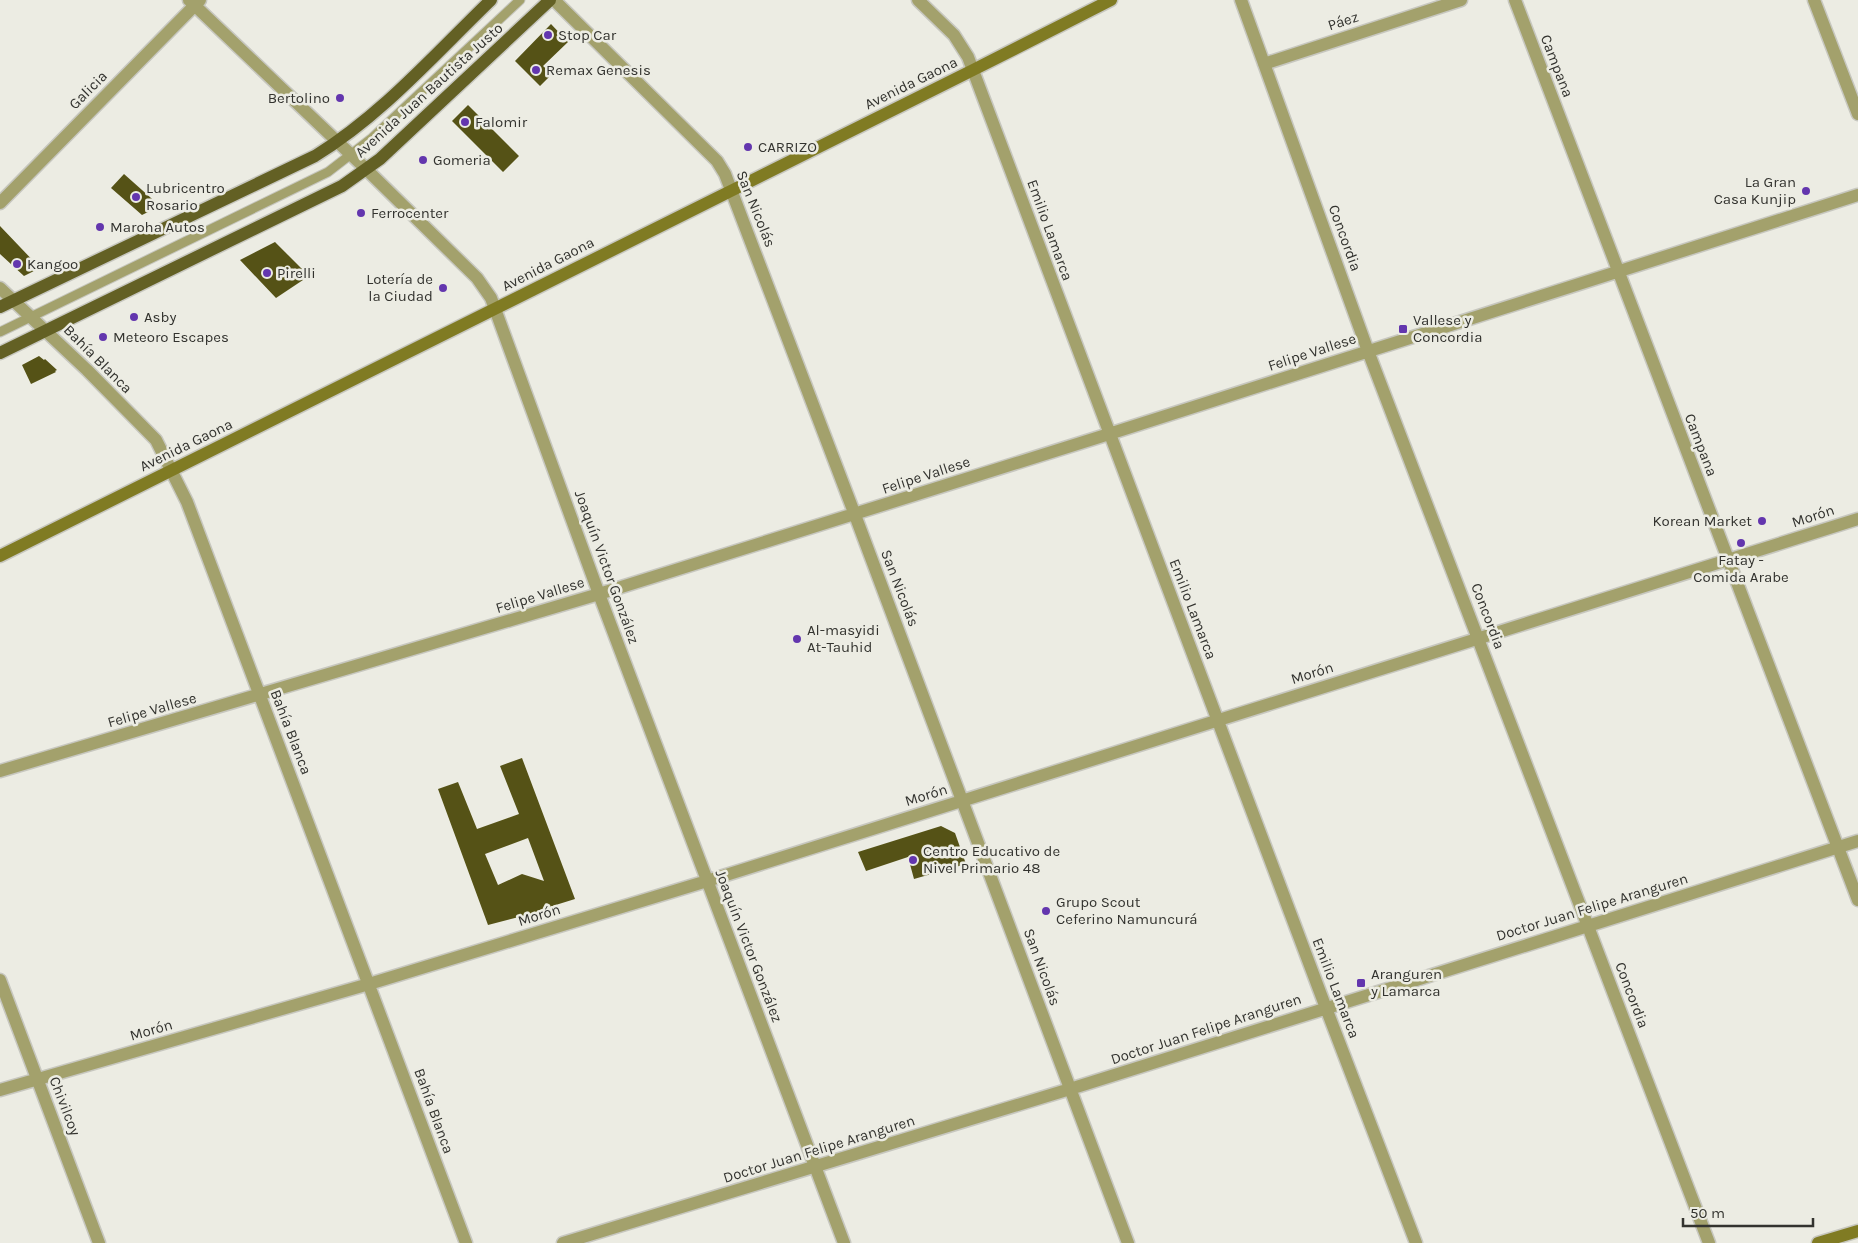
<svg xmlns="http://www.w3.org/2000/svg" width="1858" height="1243" font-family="Karla,sans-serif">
<rect width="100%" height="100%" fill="#ecece3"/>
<path fill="#555216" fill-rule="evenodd" d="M 551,24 L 568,42 L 543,66 L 552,74 L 540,86 L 515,61 Z
M 468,105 L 519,156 L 503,172 L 452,121 Z
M 124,174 L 160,206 L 142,215 L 111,188 Z
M 0,226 L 40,268 L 24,276 L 0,254 Z
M 275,242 L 309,276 L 276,298 L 240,260 Z
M 39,356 L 44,360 L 45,359 L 57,370 L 55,371 L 56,372 L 31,384 L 22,365 Z
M 522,758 L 575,899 L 546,908 L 546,910 L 488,925 L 438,789 L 458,782 L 477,829 L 519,814 L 500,766 ZM 528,838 L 544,881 L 522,874 L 498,885 L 485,854 Z
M 941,826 L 955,833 L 966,864 L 914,879 L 908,857 L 866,871 L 858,852 Z"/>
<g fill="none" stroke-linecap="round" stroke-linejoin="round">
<g stroke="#c7c7bf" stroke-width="11">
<path id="service" d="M 0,332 L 328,172 L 372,138 L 520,0"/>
</g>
<g stroke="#c7c7bf" stroke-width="15">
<path id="minor" d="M 189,0 L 366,169 L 477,278 L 491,298 L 599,594 L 844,1243
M 554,0 L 717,161 L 725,174 L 855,515 L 1128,1243
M 918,0 L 954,35 L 968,57 L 1326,1008 L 1416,1243
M 1241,0 L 1368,351 L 1709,1243
M 1515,0 L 1858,900
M 1814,0 L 1858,114
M 1264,64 L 1461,0
M 0,203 L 200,0
M 0,288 L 87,370 L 156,440 L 187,502 L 466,1243
M 0,771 L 599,594 L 1109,434 L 1858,195
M 0,980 L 99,1243
M 0,1090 L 369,984 L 707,881 L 1858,519
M 563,1243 L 1070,1089 L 1858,841"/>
</g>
<g stroke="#c7c7bf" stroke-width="15">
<path id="secondary" d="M 0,556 L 973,70 L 1111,0
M 1818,1243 L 1858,1231"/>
</g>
<g stroke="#c7c7bf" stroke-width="15">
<path id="primary" d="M 0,307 L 315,156 C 382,115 435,54 491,0
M 0,353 L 342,186 L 380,159 L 550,0"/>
</g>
<use href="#service" stroke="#a3a16c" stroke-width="9"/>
<use href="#minor" stroke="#a3a16c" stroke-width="12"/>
<use href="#secondary" stroke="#807b23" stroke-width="12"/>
<use href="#primary" stroke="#636024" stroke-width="12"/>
</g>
<g fill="#6336ae" stroke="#ecece3" stroke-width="2">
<circle cx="548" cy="35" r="5"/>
<circle cx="536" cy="70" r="5"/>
<circle cx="340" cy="98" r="5"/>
<circle cx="465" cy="122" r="5"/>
<circle cx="748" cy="147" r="5"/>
<circle cx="423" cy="160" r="5"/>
<circle cx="1806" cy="191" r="5"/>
<circle cx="136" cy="197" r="5"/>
<circle cx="361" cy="213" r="5"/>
<circle cx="100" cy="227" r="5"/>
<circle cx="17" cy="264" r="5"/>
<circle cx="267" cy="273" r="5"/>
<circle cx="443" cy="288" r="5"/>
<circle cx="134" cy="317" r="5"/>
<rect x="1398" y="324" width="10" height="10" rx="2.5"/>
<circle cx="103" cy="337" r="5"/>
<circle cx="1762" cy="521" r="5"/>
<circle cx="1741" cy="543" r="5"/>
<circle cx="797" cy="639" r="5"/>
<circle cx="913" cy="860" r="5"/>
<circle cx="1046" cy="911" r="5"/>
<rect x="1356" y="978" width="10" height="10" rx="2.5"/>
</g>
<g text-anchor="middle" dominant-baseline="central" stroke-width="5" stroke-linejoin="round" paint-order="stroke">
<g font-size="15" fill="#33332f" stroke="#ecece3">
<text transform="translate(1343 21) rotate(-18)">Páez</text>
<text transform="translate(1557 66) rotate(69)">Campana</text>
<text transform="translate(911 83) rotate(-26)">Avenida Gaona</text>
<text transform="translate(88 90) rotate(-45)">Galicia</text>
<text transform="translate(429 90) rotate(-42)">Avenida Juan Bautista Justo</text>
<text transform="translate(756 209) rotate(68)">San Nicolás</text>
<text transform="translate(1050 230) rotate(70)">Emilio Lamarca</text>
<text transform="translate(1345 238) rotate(70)">Concordia</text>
<text transform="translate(548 264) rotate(-27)">Avenida Gaona</text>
<text transform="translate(1312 352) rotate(-18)">Felipe Vallese</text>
<text transform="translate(98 359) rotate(45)">Bahía Blanca</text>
<text transform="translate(186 445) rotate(-26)">Avenida Gaona</text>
<text transform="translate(1701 445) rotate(69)">Campana</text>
<text transform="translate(926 475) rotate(-18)">Felipe Vallese</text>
<text transform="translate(1813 516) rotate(-18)">Morón</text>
<text transform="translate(607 567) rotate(70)">Joaquín Victor González</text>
<text transform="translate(900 588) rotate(69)">San Nicolás</text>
<text transform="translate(540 595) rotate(-17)">Felipe Vallese</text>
<text transform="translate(1193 609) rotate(69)">Emilio Lamarca</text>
<text transform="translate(1488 616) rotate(69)">Concordia</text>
<text transform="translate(1312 673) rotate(-17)">Morón</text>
<text transform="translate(152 710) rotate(-16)">Felipe Vallese</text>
<text transform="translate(291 732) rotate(69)">Bahía Blanca</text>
<text transform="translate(926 795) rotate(-17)">Morón</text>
<text transform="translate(1592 907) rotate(-17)">Doctor Juan Felipe Aranguren</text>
<text transform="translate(539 915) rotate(-17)">Morón</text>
<text transform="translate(749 946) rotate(69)">Joaquín Victor González</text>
<text transform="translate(1042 967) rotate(70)">San Nicolás</text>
<text transform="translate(1336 988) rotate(69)">Emilio Lamarca</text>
<text transform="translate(1632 995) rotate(69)">Concordia</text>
<text transform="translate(1206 1029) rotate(-18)">Doctor Juan Felipe Aranguren</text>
<text transform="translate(151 1030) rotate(-16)">Morón</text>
<text transform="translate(65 1106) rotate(69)">Chivilcoy</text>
<text transform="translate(434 1111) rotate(70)">Bahía Blanca</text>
<text transform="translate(819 1149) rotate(-17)">Doctor Juan Felipe Aranguren</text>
</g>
<g font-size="15" fill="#33332f" stroke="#ecece3" text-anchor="start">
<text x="558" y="35">Stop Car</text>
<text x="546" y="70">Remax Genesis</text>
<text x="330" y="98" text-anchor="end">Bertolino</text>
<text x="475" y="122">Falomir</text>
<text x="758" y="147">CARRIZO</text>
<text x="433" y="160">Gomeria</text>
<text x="1796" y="182" text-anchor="end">La Gran<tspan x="1796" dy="17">Casa Kunjip</tspan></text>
<text x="146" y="188">Lubricentro<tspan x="146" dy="17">Rosario</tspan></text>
<text x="371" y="213">Ferrocenter</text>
<text x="110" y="227">Maroha Autos</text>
<text x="27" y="264">Kangoo</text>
<text x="277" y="273">Pirelli</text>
<text x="433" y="279" text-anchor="end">Lotería de<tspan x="433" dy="17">la Ciudad</tspan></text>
<text x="144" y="317">Asby</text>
<text x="1413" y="320">Vallese y<tspan x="1413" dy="17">Concordia</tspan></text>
<text x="113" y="337">Meteoro Escapes</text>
<text x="1752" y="521" text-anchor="end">Korean Market</text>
<text x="1741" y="560" text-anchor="middle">Fatay -<tspan x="1741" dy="17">Comida Arabe</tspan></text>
<text x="807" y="630">Al-masyidi<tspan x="807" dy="17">At-Tauhid</tspan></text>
<text x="923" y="851">Centro Educativo de<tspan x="923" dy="17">Nivel Primario 48</tspan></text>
<text x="1056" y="902">Grupo Scout<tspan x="1056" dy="17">Ceferino Namuncurá</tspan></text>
<text x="1371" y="974">Aranguren<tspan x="1371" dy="17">y Lamarca</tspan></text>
</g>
</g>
<path d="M1683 1218v8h130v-8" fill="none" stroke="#33332f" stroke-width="2.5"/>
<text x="1690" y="1218" font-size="15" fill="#33332f" stroke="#ecece3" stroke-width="4" paint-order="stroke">50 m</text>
</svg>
